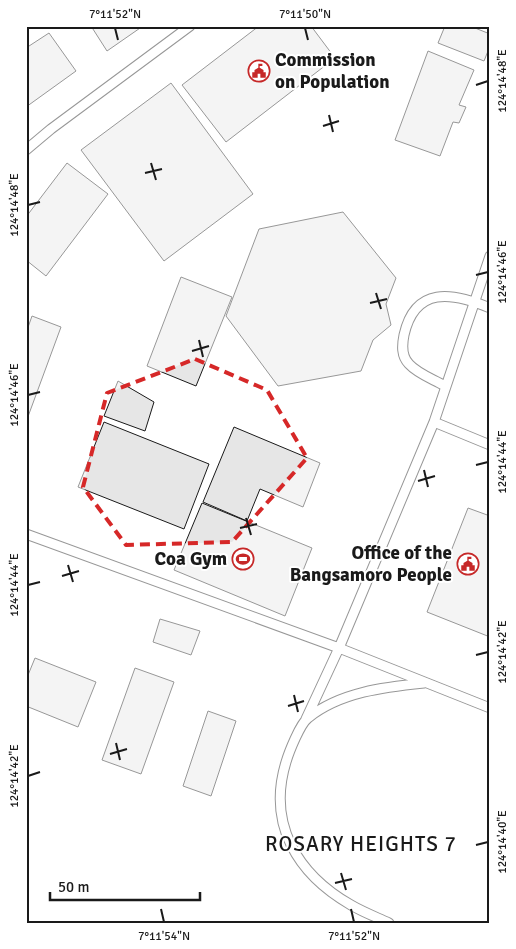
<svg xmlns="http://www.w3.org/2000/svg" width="516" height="949" font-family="Signika,sans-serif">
<rect width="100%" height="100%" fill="#fff"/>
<path fill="#e6e6e6" stroke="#1a1a1a" d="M 91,26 L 143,26 L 107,51 Z
M 259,26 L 311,26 L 335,58 L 226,142 L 182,85 Z
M 445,26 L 470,26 L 490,34 L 490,46 L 484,61 L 438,43 Z
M 49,33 L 76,71 L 26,107 L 26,48 Z
M 428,51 L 474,70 L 459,105 L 466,107 L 459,123 L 453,122 L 440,156 L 395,140 Z
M 171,83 L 253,194 L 164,261 L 81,150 Z
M 67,163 L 108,194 L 46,276 L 26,260 L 26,217 Z
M 343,212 L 396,278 L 386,304 L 391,325 L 373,340 L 361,371 L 278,386 L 226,316 L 259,229 Z
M 181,277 L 232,297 L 196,386 L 147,366 Z
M 32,316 L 61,327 L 26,422 L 26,333 Z
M 118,381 L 154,402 L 145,431 L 104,416 Z
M 104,422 L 209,464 L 184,529 L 78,487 Z
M 234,427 L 320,463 L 303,507 L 260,489 L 247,521 L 203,502 Z
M 202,503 L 312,548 L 285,616 L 174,570 Z
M 468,508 L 490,516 L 490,637 L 427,612 Z
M 160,619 L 200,631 L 191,655 L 153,642 Z
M 35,658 L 96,682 L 78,727 L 26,706 L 26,680 Z
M 135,668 L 174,682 L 141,774 L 102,760 Z
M 208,711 L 236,721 L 211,796 L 183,786 Z"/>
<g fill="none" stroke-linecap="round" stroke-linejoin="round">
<g stroke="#1a1a1a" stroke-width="11">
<path id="lane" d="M 26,150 L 51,129 L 190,26
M 445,386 C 433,379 418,374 409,364 C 401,356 402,345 404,335 C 415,286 452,292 490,308
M 434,422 L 490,445
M 26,534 L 339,648 L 490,708
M 306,719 L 339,648 L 434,422 L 490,256
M 389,923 C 376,917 363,912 351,905 C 297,874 267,824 286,762 C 289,752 300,724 308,718 C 340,692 385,687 424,683"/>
</g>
<use href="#lane" stroke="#fff" stroke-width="9"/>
</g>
<path d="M0 0H516V949H0ZM 195,359 L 267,390 L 307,458 L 232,542 L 126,545 L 83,487 L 107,393 Z" fill="#fff" fill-opacity=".55" fill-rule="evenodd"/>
<path fill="none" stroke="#d62828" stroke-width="4" stroke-dasharray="10 6" stroke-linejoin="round" d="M 195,359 L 267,390 L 307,458 L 232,542 L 126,545 L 83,487 L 107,393 Z"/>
<path fill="none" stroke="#1a1a1a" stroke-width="2" d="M 115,28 L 118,40M 305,28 L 308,40M 476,85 L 488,81M 329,115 L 333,132M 323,126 L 339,121M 151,163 L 156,180M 145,173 L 162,169M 28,205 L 40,202M 476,275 L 488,272M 376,293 L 381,309M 370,303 L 387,299M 199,340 L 203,357M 192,351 L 209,346M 28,395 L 40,392M 476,465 L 488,462M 424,470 L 428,487M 418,481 L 435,476M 246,518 L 251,535M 240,528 L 257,524M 68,565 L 73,582M 62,576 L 79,571M 28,585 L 40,582M 476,655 L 488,652M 294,695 L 298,712M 288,706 L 304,701M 116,743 L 120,760M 110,754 L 127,749M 28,776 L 40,772M 476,845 L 488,842M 341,873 L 346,890M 335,883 L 352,879M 161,909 L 164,922M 351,909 L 354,922"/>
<defs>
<g id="civic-ring" transform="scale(1.125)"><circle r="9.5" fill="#fff" stroke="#c62828" stroke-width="1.5"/><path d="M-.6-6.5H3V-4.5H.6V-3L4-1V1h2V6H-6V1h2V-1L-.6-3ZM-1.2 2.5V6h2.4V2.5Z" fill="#c62828"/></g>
<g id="stadium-ring" transform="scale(1.125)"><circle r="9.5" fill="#fff" stroke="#c62828" stroke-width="1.5"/><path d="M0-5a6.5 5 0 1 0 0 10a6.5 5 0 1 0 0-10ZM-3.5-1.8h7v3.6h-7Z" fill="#c62828"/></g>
</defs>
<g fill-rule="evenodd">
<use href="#civic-ring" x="259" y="71"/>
<use href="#stadium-ring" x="243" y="559"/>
<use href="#civic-ring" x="468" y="564"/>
</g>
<g text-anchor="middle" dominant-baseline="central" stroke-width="4" stroke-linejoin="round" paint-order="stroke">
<g font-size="19" font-weight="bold" fill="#1a1a1a" stroke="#fff" text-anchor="end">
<text x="275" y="60" text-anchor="start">Commission<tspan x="275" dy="22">on Population</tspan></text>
<text x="452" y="553">Office of the<tspan x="452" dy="22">Bangsamoro People</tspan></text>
<text x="227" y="559">Coa Gym</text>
</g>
<g font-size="21" letter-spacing="1" fill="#1a1a1a" stroke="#fff">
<text x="361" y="844">ROSARY HEIGHTS 7</text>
</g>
</g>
<rect width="516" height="949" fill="none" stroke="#ffffff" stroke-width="55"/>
<path d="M50 892v8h150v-8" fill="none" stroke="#1a1a1a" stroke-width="2.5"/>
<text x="58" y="892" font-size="15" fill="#1a1a1a" stroke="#ffffff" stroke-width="4" paint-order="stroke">50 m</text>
<rect x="28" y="28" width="460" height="894" fill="none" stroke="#1a1a1a" stroke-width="2"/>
<g font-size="12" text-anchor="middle" fill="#1a1a1a">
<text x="115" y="18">7°11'52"N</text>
<text x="305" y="18">7°11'50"N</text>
<text transform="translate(502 81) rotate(-90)" y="4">124°14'48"E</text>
<text transform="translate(14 205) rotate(-90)" y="4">124°14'48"E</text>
<text transform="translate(502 272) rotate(-90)" y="4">124°14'46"E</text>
<text transform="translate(14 395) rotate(-90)" y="4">124°14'46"E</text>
<text transform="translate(502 462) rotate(-90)" y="4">124°14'44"E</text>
<text transform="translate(14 585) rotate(-90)" y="4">124°14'44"E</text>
<text transform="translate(502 652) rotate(-90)" y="4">124°14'42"E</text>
<text transform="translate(14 776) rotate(-90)" y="4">124°14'42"E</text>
<text transform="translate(502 842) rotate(-90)" y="4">124°14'40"E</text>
<text x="164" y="940">7°11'54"N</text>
<text x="354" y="940">7°11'52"N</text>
</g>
</svg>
